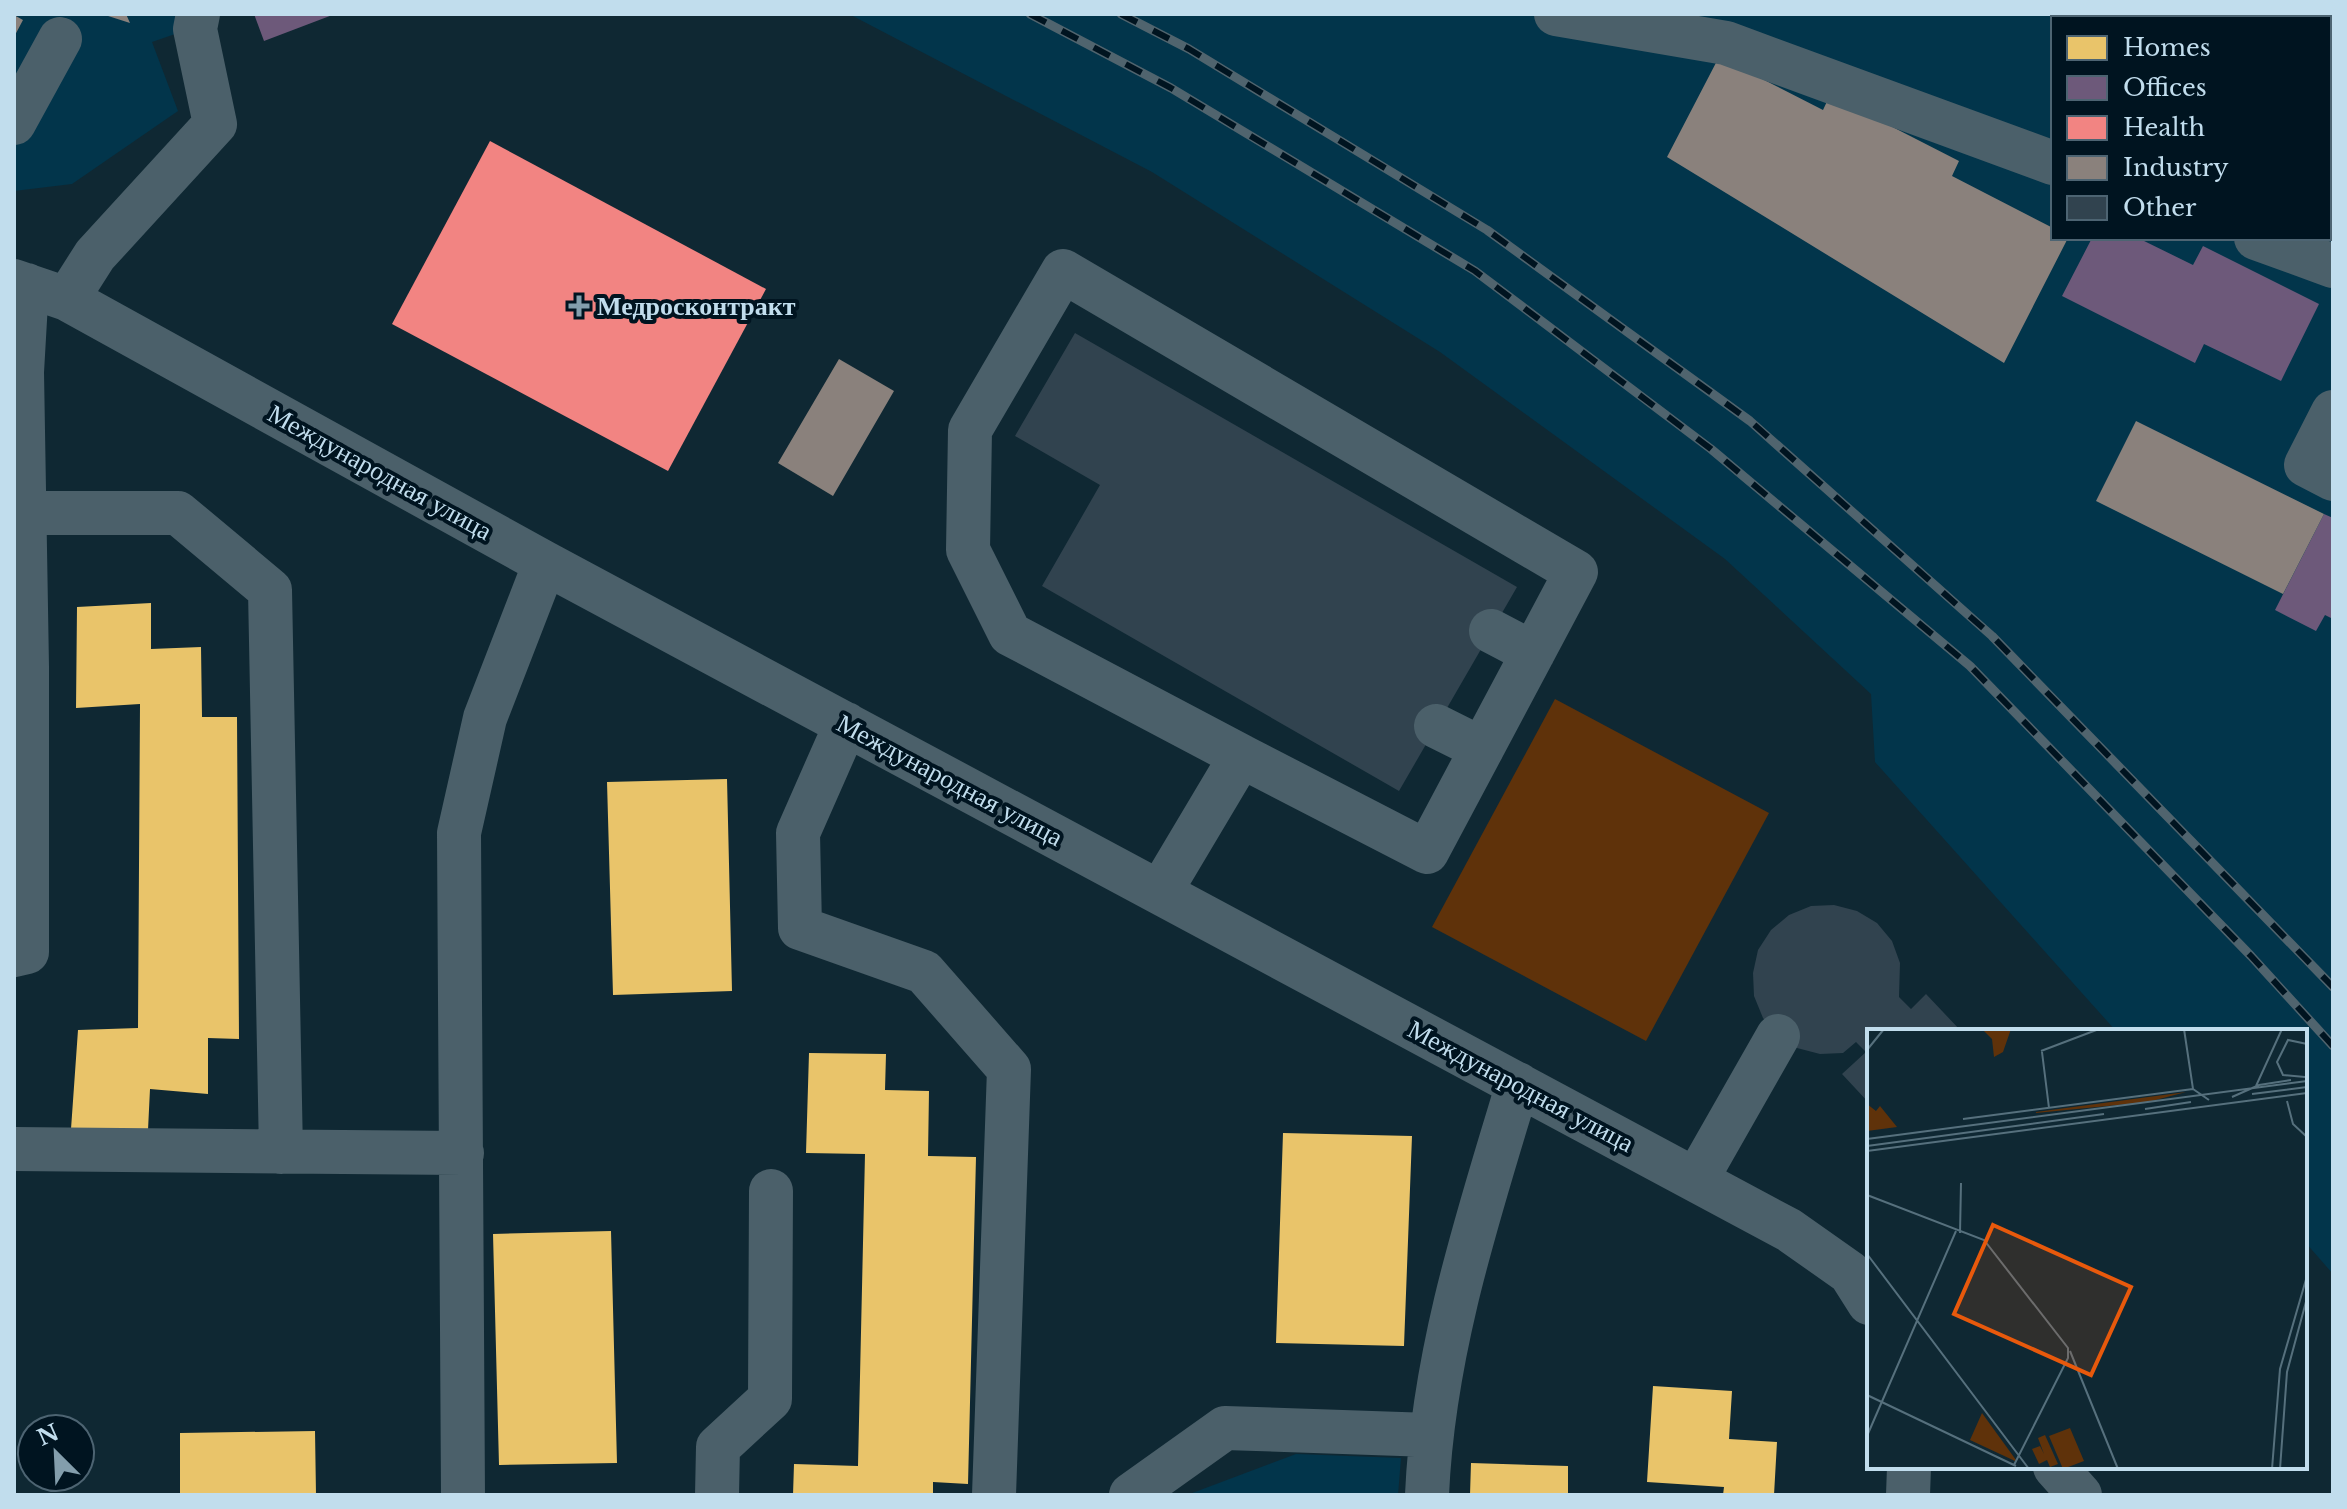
<svg xmlns="http://www.w3.org/2000/svg" width="2347" height="1509" font-family="'Libre Baskerville',serif">
<rect width="100%" height="100%" fill="#0f2833"/>
<path fill="#02354b" fill-rule="evenodd" d="M 14,14 L 174,14 L 181,32 L 152,42 L 178,111 L 72,184 L 14,191 Z
M 849,14 L 2333,14 L 2333,1274 L 2305,1242 L 2305,1031 L 2116,1031 L 1875,762 L 1871,694 L 1725,559 L 1440,352 L 1152,172 ZM 2053,18 L 2329,18 L 2329,238 L 2053,238 Z
M 1296,1454 L 1401,1458 L 1398,1495 L 1187,1495 Z"/>
<path fill="#5f320a" d="M 1555,699 L 1769,813 L 1646,1041 L 1432,927 Z"/>
<path fill="#e9c46a" d="M 151,603 L 151,649 L 201,647 L 202,717 L 237,717 L 239,1039 L 208,1038 L 208,1094 L 150,1089 L 148,1130 L 71,1129 L 78,1030 L 138,1028 L 140,704 L 76,708 L 77,607 Z
M 727,779 L 732,991 L 613,995 L 607,782 Z
M 809,1053 L 886,1054 L 885,1090 L 929,1091 L 928,1156 L 976,1157 L 968,1484 L 933,1482 L 933,1495 L 793,1495 L 794,1464 L 858,1466 L 865,1154 L 806,1153 Z
M 1283,1133 L 1412,1136 L 1404,1346 L 1276,1343 Z
M 611,1231 L 617,1463 L 499,1465 L 493,1234 Z
M 1653,1386 L 1732,1391 L 1729,1439 L 1777,1442 L 1774,1495 L 1723,1495 L 1724,1487 L 1647,1482 Z
M 315,1431 L 316,1495 L 180,1495 L 180,1433 Z
M 1471,1463 L 1568,1466 L 1568,1495 L 1470,1495 Z"/>
<path fill="#6d597a" d="M 254,14 L 335,14 L 264,41 Z
M 2092,238 L 2138,238 L 2193,265 L 2203,246 L 2319,304 L 2281,381 L 2204,344 L 2195,363 L 2062,296 Z
M 2324,514 L 2333,518 L 2333,619 L 2325,615 L 2316,631 L 2275,610 Z"/>
<path fill="#f28482" d="M 490,141 L 766,289 L 668,471 L 392,324 Z"/>
<path fill="#8a817c" d="M 105,14 L 126,14 L 130,23 L 105,15 Z
M 14,15 L 23,20 L 14,37 Z
M 1719,57 L 1823,110 L 1830,95 L 1959,161 L 1952,176 L 2053,228 L 2053,238 L 2068,238 L 2004,363 L 1667,157 Z
M 839,359 L 894,391 L 833,496 L 778,463 Z
M 2136,421 L 2324,514 L 2283,594 L 2096,501 Z"/>
<path fill="#31434f" d="M 1075,333 L 1517,587 L 1399,791 L 1042,586 L 1100,485 L 1015,436 Z
M 1834,905 L 1857,911 L 1877,923 L 1892,941 L 1900,963 L 1899,997 L 1911,1009 L 1926,994 L 1961,1031 L 1869,1031 L 1869,1103 L 1842,1074 L 1866,1052 L 1856,1042 L 1843,1053 L 1820,1054 L 1797,1048 L 1778,1036 L 1763,1018 L 1754,996 L 1753,973 L 1758,950 L 1771,930 L 1789,915 L 1811,906 Z"/>
<g fill="none" stroke-linecap="round" stroke-linejoin="round">
<path stroke="#4b606a" stroke-width="44" d="M 1556,14 L 1726,43 L 2053,163
M 14,123 L 60,39
M 2256,238 L 2333,266
M 14,281 L 67,299 L 545,563 L 1789,1230 L 1850,1273 L 1869,1303
M 67,299 L 95,255 L 215,124 L 195,29 L 198,14
M 2333,412 L 2306,465 L 2333,479
M 25,513 L 178,513 L 270,590 L 281,1152
M 1491,631 L 1533,653
M 14,667 L 27,667 L 22,372 L 27,285
M 846,724 L 798,833 L 800,928 L 924,972 L 1009,1069 L 994,1495
M 1436,726 L 1482,749
M 1160,892 L 1241,756 L 1010,634 L 968,550 L 970,430 L 1063,271 L 1576,572 L 1427,852 L 1241,756
M 14,955 L 27,952 L 27,667
M 14,1149 L 462,1153
M 1696,1180 L 1778,1036
M 2055,1467 L 2080,1495
M 463,1495 L 459,833 L 485,718 L 545,563
M 717,1495 L 718,1447 L 770,1399 L 771,1191
M 1131,1495 L 1225,1428 L 1430,1435
M 1427,1495 C 1433,1354 1477,1219 1518,1084
M 1908,1495 L 1909,1467"/>
<g stroke="#50646e" stroke-width="9">
<path id="rail" d="M 1030,14 L 1171,88 L 1475,271 L 1711,449 L 1970,666 L 2251,956 L 2333,1046
M 1121,14 L 1189,49 L 1487,230 L 1750,421 L 1992,636 L 2333,987
M 2308,14 L 2324,18"/>
</g>
<use href="#rail" stroke="#001420" stroke-width="6" stroke-dasharray="18" stroke-linecap="butt"/>
</g>
<path fill="#839eac" stroke="#001420" stroke-width="3" d="M575 294h8v8h8v8h-8v8h-8v-8h-8v-8h8z"/>
<g text-anchor="middle" dominant-baseline="central" stroke-width="8" stroke-linejoin="round" paint-order="stroke">
<g font-size="26" font-weight="bold" fill="#c1dded" stroke="#001420" text-anchor="start">
<text x="597" y="306">Медросконтракт</text>
</g>
<g font-size="26" fill="#c1dded" stroke="#001420">
<text transform="translate(380 472) rotate(29)">Международная улица</text>
<text transform="translate(950 780) rotate(28)">Международная улица</text>
<text transform="translate(1521 1086) rotate(28)">Международная улица</text>
</g>
</g>
<g transform="translate(1867 1029)">
<rect width="440" height="440" fill="#0f2833"/>
<path d="M 115,0 L 144,0 L 136,23 L 127,28 L 125,10 ZM 319,63 L 281,73 L 169,84 L 169,83 ZM 0,75 L 9,82 L 13,77 L 30,98 L 0,102 ZM 115,384 L 149,431 L 148,432 L 103,411 ZM 203,399 L 217,432 L 196,440 L 182,407 ZM 178,406 L 191,435 L 183,438 L 180,431 L 172,435 L 165,420 L 173,417 L 177,425 L 171,409 Z" fill="#5f320a"/>
<path fill="none" stroke="#56707d" stroke-width="2" d="M 317,0 L 326,60 L 342,71M 0,21 L 17,0M 174,22 L 232,0M 175,23 L 182,79M 438,48 L 416,46 L 410,33 L 421,11 L 440,15M 389,57 L 415,0M 385,65 L 440,58M 365,68 L 392,56 L 424,51M 420,72 L 426,95 L 440,108M 278,80 L 324,73M 96,90 L 326,60M 0,110 L 440,52M 0,117 L 237,85M 0,122 L 440,64M 0,166 L 117,211 L 201,319 L 201,329 L 147,436M 93,204 L 94,154M 0,225 L 162,440M 203,322 L 251,440M 0,366 L 149,437M 0,407 L 89,202M 405,440 L 413,340 L 440,247M 413,440 L 420,343 L 440,269"/>
<path fill="#e8590c" fill-opacity="0.15" stroke="#e8590c" stroke-width="4" d="M 126,196 L 264,258 L 224,346 L 87,285 Z"/>
<rect width="440" height="440" fill="none" stroke="#c1dded" stroke-width="4"/>
</g>
<rect width="2347" height="1509" fill="none" stroke="#c1dded" stroke-width="32"/>
<rect x="2051" y="16" width="280" height="224" fill="#001420" stroke="#4d6472" stroke-width="2"/>
<rect x="2067" y="36" width="40" height="24" fill="#e9c46a" stroke="#4d6472" stroke-width="2"/>
<text x="2123" y="56" font-size="24" fill="#c1dded">Homes</text>
<rect x="2067" y="76" width="40" height="24" fill="#6d597a" stroke="#4d6472" stroke-width="2"/>
<text x="2123" y="96" font-size="24" fill="#c1dded">Offices</text>
<rect x="2067" y="116" width="40" height="24" fill="#f28482" stroke="#4d6472" stroke-width="2"/>
<text x="2123" y="136" font-size="24" fill="#c1dded">Health</text>
<rect x="2067" y="156" width="40" height="24" fill="#8a817c" stroke="#4d6472" stroke-width="2"/>
<text x="2123" y="176" font-size="24" fill="#c1dded">Industry</text>
<rect x="2067" y="196" width="40" height="24" fill="#31434f" stroke="#4d6472" stroke-width="2"/>
<text x="2123" y="216" font-size="24" fill="#c1dded">Other</text>
<g transform="translate(56 1453) rotate(336)"><circle r="38" fill="#001420" stroke="#4d6472" stroke-width="2"/>
<path d="M0-6L14 30L0 20L-14 30Z" fill="#839eac"/>
<text y="-12" font-size="22" font-weight="bold" text-anchor="middle" fill="#c1dded">N</text>
</g>
</svg>
